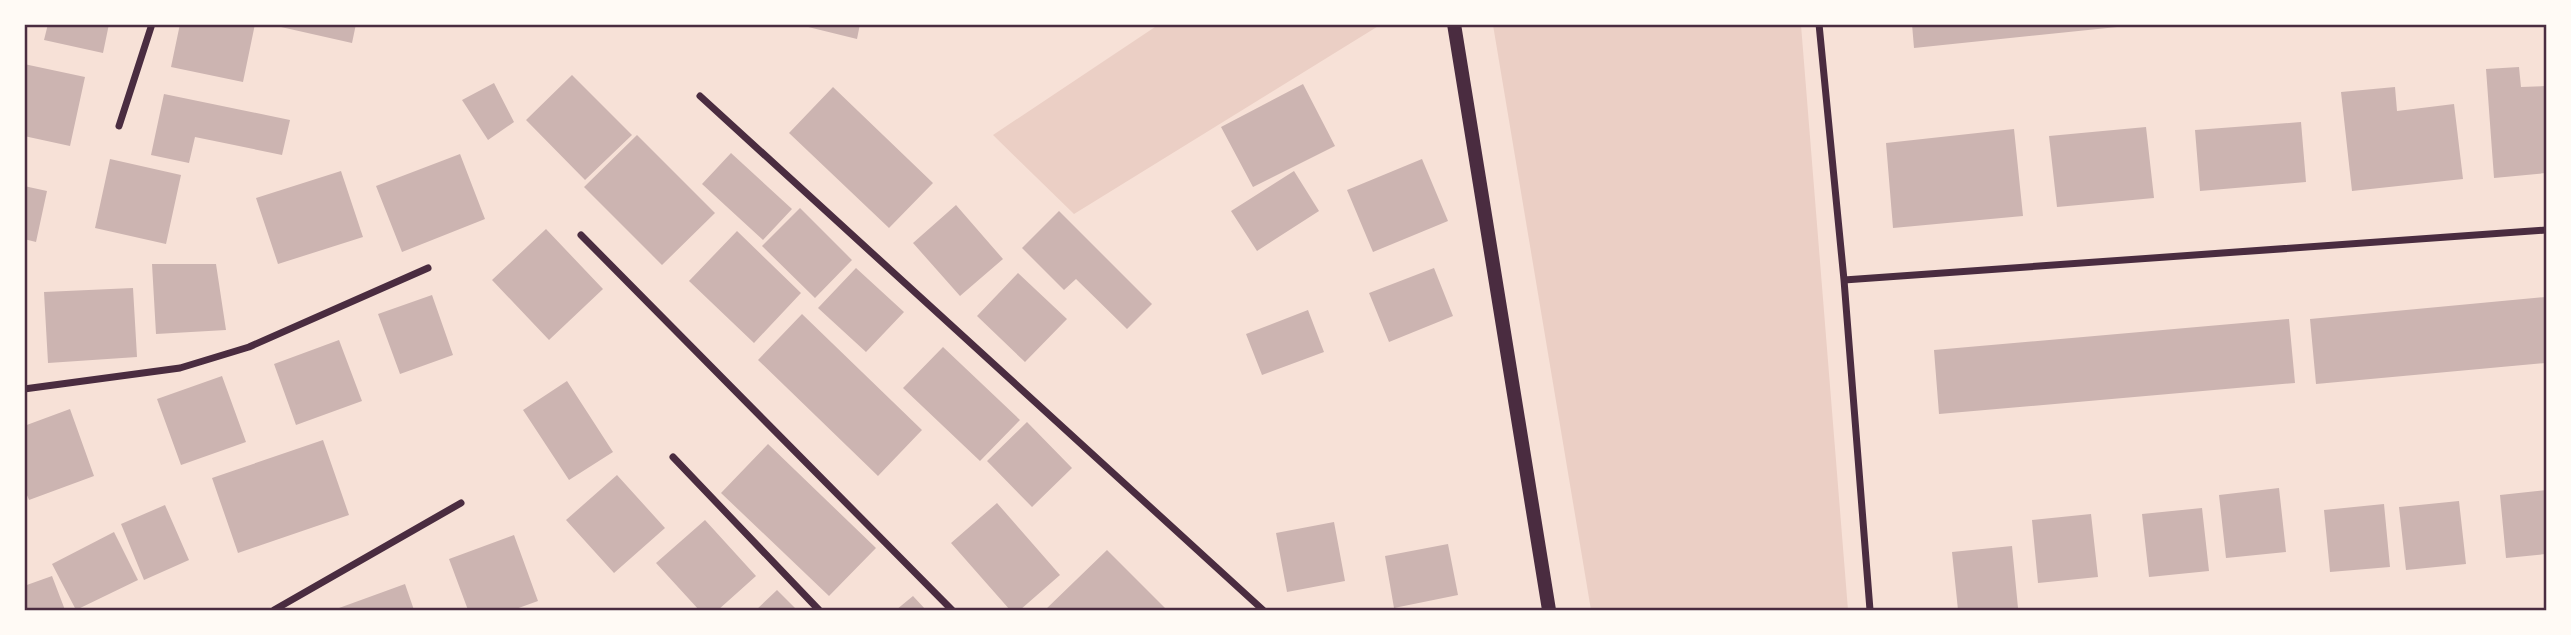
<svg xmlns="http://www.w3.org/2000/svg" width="2571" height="635" font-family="'Playfair Display',serif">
<rect width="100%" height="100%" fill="#f7e1d7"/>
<path fill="#ebcfc5" d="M 1158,25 L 1158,24 L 1380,25 L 1074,214 L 993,135 Z
M 1493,25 L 1801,25 L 1848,610 L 1591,610 Z"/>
<path fill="#ccb4b1" d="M 48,24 L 109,24 L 103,53 L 44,40 Z
M 180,24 L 255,24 L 243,82 L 171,67 Z
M 282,24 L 356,24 L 352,43 L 281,27 Z
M 796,24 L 860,24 L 857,39 Z
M 1912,24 L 2127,24 L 2127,26 L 1914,48 Z
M 24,64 L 85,77 L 70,146 L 24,136 Z
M 2519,67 L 2521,87 L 2546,86 L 2546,173 L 2494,178 L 2486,69 Z
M 572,75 L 632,135 L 585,180 L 526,120 Z
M 494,83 L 514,122 L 488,140 L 462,100 Z
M 1303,84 L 1335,146 L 1253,187 L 1221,127 Z
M 833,87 L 933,183 L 889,228 L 789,133 Z
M 2395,87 L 2397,111 L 2454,104 L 2463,179 L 2352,191 L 2341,92 Z
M 164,94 L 290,120 L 282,155 L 195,137 L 189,163 L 151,155 Z
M 2301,122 L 2306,182 L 2200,191 L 2195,130 Z
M 2146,127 L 2154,198 L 2057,207 L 2049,136 Z
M 2014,129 L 2023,216 L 1893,228 L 1886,143 Z
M 637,135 L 715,213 L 662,265 L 584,187 Z
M 731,153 L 792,209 L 763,240 L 702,184 Z
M 460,154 L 485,219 L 402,252 L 376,186 Z
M 110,159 L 181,175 L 166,244 L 95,228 Z
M 1422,159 L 1448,221 L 1373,252 L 1347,190 Z
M 341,171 L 363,237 L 278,264 L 256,198 Z
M 1294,171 L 1319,211 L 1257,251 L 1231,211 Z
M 24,186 L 47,191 L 36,242 L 24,239 Z
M 956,205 L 1003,259 L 960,296 L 913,243 Z
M 800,208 L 852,260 L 815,298 L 762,246 Z
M 1059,211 L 1152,304 L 1127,329 L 1076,279 L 1064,290 L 1022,248 Z
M 546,229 L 603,289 L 549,340 L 492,280 Z
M 737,231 L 801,293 L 754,343 L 689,281 Z
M 152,264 L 216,264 L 226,330 L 156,334 Z
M 856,268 L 904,312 L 866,352 L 818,308 Z
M 1434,268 L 1453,316 L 1389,342 L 1369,293 Z
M 1018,273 L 1067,319 L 1025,362 L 977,316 Z
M 133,288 L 137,357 L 48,363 L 44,292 Z
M 432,295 L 453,355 L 400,374 L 378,314 Z
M 2546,297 L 2546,363 L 2316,384 L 2310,319 Z
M 1308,310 L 1324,352 L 1262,375 L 1246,334 Z
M 802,314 L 922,430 L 878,476 L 758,360 Z
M 2289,319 L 2295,383 L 1939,414 L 1934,350 Z
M 339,340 L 362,401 L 296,425 L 274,364 Z
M 943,347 L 1020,420 L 980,461 L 903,388 Z
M 222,376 L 246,442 L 181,465 L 157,399 Z
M 567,381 L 613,452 L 569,480 L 523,410 Z
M 70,409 L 94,476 L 29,500 L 24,488 L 24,426 Z
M 1027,422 L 1072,468 L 1032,507 L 987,461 Z
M 323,440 L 349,515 L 238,553 L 212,478 Z
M 768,444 L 876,548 L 829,596 L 721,493 Z
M 617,475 L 665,528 L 614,573 L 566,520 Z
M 2279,488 L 2286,552 L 2226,558 L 2219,495 Z
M 2546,490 L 2546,554 L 2506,558 L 2500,495 Z
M 2459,501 L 2466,564 L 2406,570 L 2399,507 Z
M 997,503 L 1060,575 L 1020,610 L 1010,610 L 951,543 Z
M 2384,504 L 2390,567 L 2330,572 L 2324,510 Z
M 165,505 L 189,560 L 144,580 L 121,524 Z
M 2202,508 L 2209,571 L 2149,577 L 2142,514 Z
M 2091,514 L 2098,577 L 2038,583 L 2032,520 Z
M 705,520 L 756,576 L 718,610 L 699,610 L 656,563 Z
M 1334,522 L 1345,581 L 1287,592 L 1276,533 Z
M 114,532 L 138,580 L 76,610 L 52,564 Z
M 514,535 L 538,601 L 513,610 L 468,610 L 449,559 Z
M 1448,544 L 1458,595 L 1394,608 L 1385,556 Z
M 2012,546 L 2018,608 L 1958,610 L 1952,552 Z
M 1107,550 L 1167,610 L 1045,610 Z
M 52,576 L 65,610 L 24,610 L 24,586 Z
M 405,584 L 414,610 L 340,610 L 339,608 Z
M 777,590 L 797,610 L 756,610 Z
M 913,596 L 926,610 L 896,610 Z"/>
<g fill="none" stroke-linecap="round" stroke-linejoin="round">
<path stroke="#4a2c40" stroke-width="7" d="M 1819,24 L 1844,280 L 1870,610
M 700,96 L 1263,610
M 119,126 L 152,24
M 581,235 L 952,610
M 1844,280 L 2546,230
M 24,389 L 180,368 L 249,347 L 428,268
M 673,457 L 819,610
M 274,610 L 461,503"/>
<path stroke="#4a2c40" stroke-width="14" d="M 1454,24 L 1549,610"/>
</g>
<rect width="2571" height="635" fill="none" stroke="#fffaf5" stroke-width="52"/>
<rect x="26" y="26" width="2519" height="583" fill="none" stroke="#4a2c40" stroke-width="2.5"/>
</svg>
